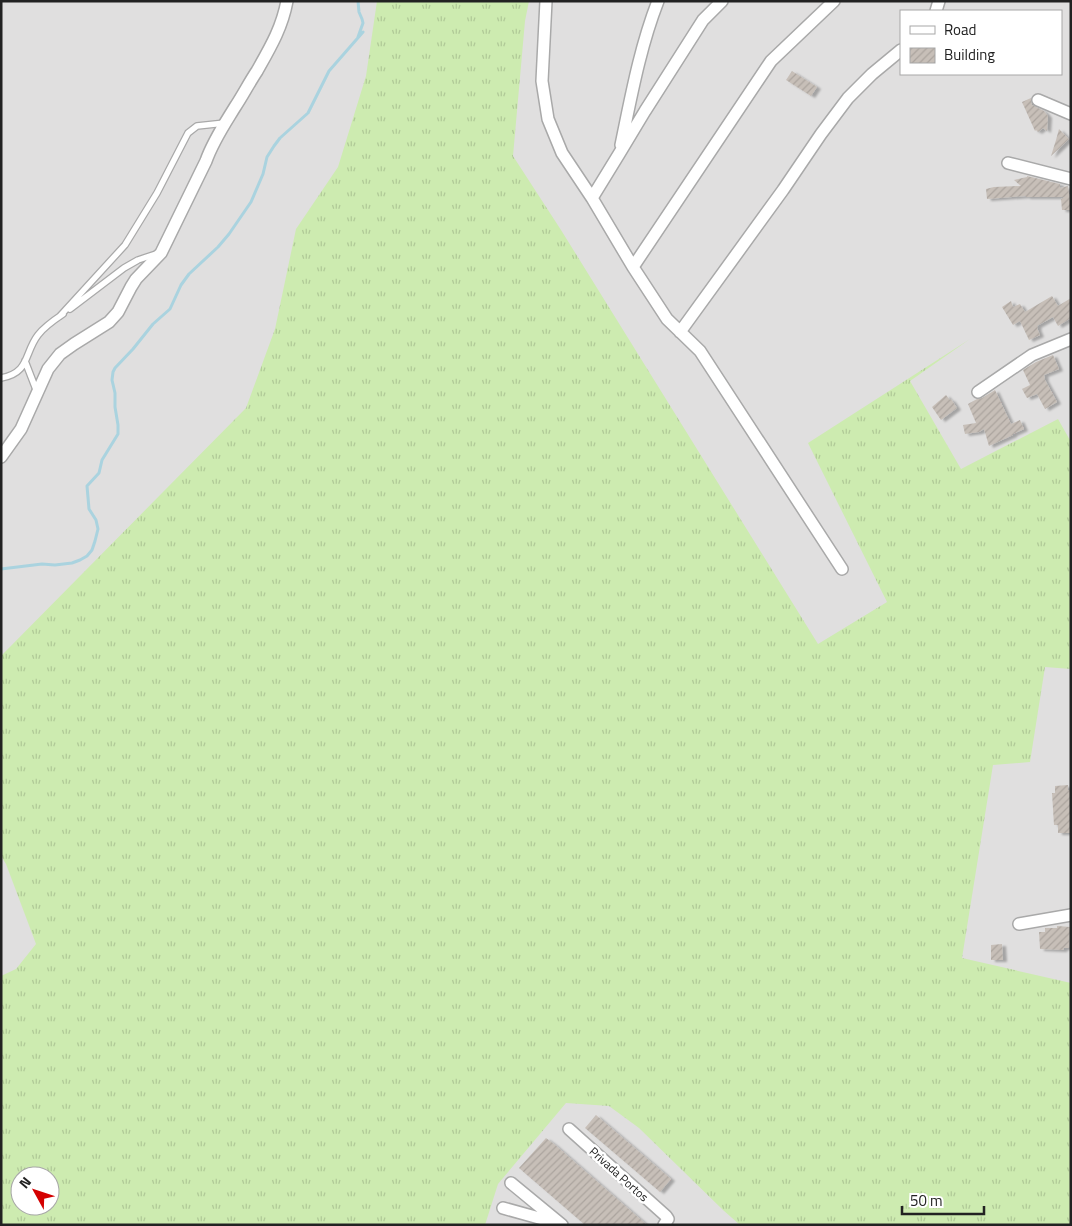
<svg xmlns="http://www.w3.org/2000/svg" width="1072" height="1226" font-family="'Titillium Web',sans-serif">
<defs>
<pattern id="grass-tufts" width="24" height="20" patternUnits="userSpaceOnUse" patternTransform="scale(1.25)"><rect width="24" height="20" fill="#cdebb0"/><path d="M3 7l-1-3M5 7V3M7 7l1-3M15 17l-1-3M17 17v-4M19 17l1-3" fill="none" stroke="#b0c997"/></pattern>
<pattern id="building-hatch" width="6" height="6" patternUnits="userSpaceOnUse" patternTransform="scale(1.25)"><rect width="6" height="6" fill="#c7bfb8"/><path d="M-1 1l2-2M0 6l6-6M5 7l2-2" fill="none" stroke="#aba49e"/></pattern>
<filter id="shadow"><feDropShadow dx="4" dy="2" stdDeviation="1" flood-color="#0004"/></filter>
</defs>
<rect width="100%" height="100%" fill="#f2efe9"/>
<path fill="#e0dfdf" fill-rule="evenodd" d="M 1,1 L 1071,1 L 1071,1225 L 1,1225 ZM 901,11 L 1061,11 L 1061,74 L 901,74 ZM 20,1176 L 50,1176 L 50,1206 L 20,1206 Z"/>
<path fill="url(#grass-tufts)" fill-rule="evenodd" d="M 377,1 L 529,1 L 525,21 L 513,156 L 561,230 L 818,644 L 887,602 L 808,443 L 970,339 L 910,381 L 961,469 L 1058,419 L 1071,442 L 1071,669 L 1045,667 L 1030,762 L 993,765 L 962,958 L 1071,983 L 1071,1225 L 740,1225 L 723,1210 L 639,1128 L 609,1106 L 566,1103 L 498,1184 L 485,1225 L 1,1225 L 1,976 L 16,969 L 36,944 L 6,864 L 1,856 L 1,656 L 246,408 L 275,329 L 296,229 L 338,167 L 366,76 ZM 20,1176 L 50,1176 L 50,1206 L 20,1206 Z"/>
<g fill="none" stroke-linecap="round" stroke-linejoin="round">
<path stroke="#aad3df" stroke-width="3" d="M 1,569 L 42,564 L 55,565 L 72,563 L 80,560 L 87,556 L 92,550 L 95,541 L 98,529 L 96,520 L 89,509 L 87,486 L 99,473 L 102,460 L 118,434 L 118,425 L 115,407 L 115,393 L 112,380 L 113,372 L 115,368 L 133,349 L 153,324 L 170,309 L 181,285 L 189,274 L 218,247 L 229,234 L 251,202 L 263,174 L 267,157 L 274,146 L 280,138 L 308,113 L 329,71 L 363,32 L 358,37 L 363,23 L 362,19 L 359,12 L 358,1"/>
</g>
<path fill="url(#building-hatch)" filter="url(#shadow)" d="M 792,71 L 817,87 L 811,96 L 786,80 Z
M 1031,98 L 1031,101 L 1032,105 L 1044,111 L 1048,116 L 1047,131 L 1043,128 L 1038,132 L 1036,130 L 1035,131 L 1022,102 Z
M 1059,129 L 1069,139 L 1051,156 L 1056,140 Z
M 1027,176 L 1060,184 L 1060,188 L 1068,186 L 1071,210 L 1062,210 L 1061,199 L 1065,197 L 1026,197 L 1026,196 L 987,199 L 986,189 L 994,187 L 1021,186 L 1014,180 L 1027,177 Z
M 1052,296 L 1058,306 L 1071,298 L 1071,318 L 1058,326 L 1053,317 L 1037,326 L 1038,328 L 1037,328 L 1040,335 L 1029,340 L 1020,321 L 1013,325 L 1002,307 L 1011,301 L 1013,307 L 1020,304 L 1025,312 Z
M 1053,355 L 1059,369 L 1044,375 L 1045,378 L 1044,378 L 1057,402 L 1045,409 L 1037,394 L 1027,398 L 1022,389 L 1030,385 L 1023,370 L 1036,362 Z
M 995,390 L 1011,424 L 1020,420 L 1024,429 L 1013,434 L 1013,435 L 989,446 L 984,429 L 979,432 L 965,434 L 963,425 L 976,423 L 968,404 L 977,399 L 982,398 Z
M 946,395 L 950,400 L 951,399 L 957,408 L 941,420 L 932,407 Z
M 1068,785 L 1068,790 L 1071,790 L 1071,833 L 1058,833 L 1058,825 L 1054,825 L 1052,793 L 1055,793 L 1055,786 Z
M 1057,926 L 1070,927 L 1069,948 L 1064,948 L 1063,950 L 1040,949 L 1039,932 L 1045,932 L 1045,928 L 1057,928 Z
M 1002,944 L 1003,960 L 991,960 L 991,945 Z
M 596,1115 L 671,1179 L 660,1192 L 585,1128 Z
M 546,1138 L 554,1144 L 647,1225 L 585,1225 L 527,1175 L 519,1168 Z"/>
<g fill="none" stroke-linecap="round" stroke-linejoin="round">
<g stroke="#a9a9a9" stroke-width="8">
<path id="lane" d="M 70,309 L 124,268 L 138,260 L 156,254
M 60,316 L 125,245 L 157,193 L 188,133 L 197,126 L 225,123
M 25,361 L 37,392
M 1,378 C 30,373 24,353 38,335 C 44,327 54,320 63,314"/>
</g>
<g stroke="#a9a9a9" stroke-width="14">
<path id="street" d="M 546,1 L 542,81 L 548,119 L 562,153 L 592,198 L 633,267 L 667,319 L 700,351 L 842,569
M 936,11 L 939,1
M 1038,100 L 1071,114
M 621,145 C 631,97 640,47 658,1
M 1008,163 L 1071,179
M 592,198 L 619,154 L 645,111 L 703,20 L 722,1
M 633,267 L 771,61 L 834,1
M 680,332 L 783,190 L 821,134 L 848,98 L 872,74 L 901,50
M 978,392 L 1032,355 L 1071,339
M 1,457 L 21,429 L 48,369 L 60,354 L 74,344 L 109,322 L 118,312 L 131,287 L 136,279 L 161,253 L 206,161 C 213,141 224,125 235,107 C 243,95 249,83 257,71 C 270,48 282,28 287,1
M 1019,924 L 1071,915
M 569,1129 L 666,1216 L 668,1219 L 664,1225
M 511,1183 L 562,1225
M 503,1208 L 557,1223"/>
</g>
<use href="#lane" stroke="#fff" stroke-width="5.5"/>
<use href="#street" stroke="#fff" stroke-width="11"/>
</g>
<g text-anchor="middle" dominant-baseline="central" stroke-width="5" stroke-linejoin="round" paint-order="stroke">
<g font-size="12" fill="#222" stroke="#fff">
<text transform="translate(619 1174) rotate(42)">Privada Portos</text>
</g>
</g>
<rect width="1072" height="1226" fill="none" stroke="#222222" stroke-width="5"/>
<rect x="900" y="10" width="162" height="65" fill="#ffffff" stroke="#a7a7a7"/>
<rect x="910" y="26" width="25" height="8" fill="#ffffff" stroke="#a7a7a7"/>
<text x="944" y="35" font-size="15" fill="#222222">Road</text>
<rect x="910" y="48" width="25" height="15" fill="url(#building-hatch)" stroke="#a7a7a7"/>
<text x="944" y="60" font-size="15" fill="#222222">Building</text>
<g transform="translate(35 1191) rotate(310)"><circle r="24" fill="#ffffff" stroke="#a7a7a7"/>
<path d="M0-4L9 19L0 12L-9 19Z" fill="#d40000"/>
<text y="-8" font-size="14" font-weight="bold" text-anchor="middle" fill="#222222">N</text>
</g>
<path d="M902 1206v8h82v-8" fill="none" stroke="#222222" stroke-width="2.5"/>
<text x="910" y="1206" font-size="15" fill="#222222" stroke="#ffffff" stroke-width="4" paint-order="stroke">50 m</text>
</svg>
